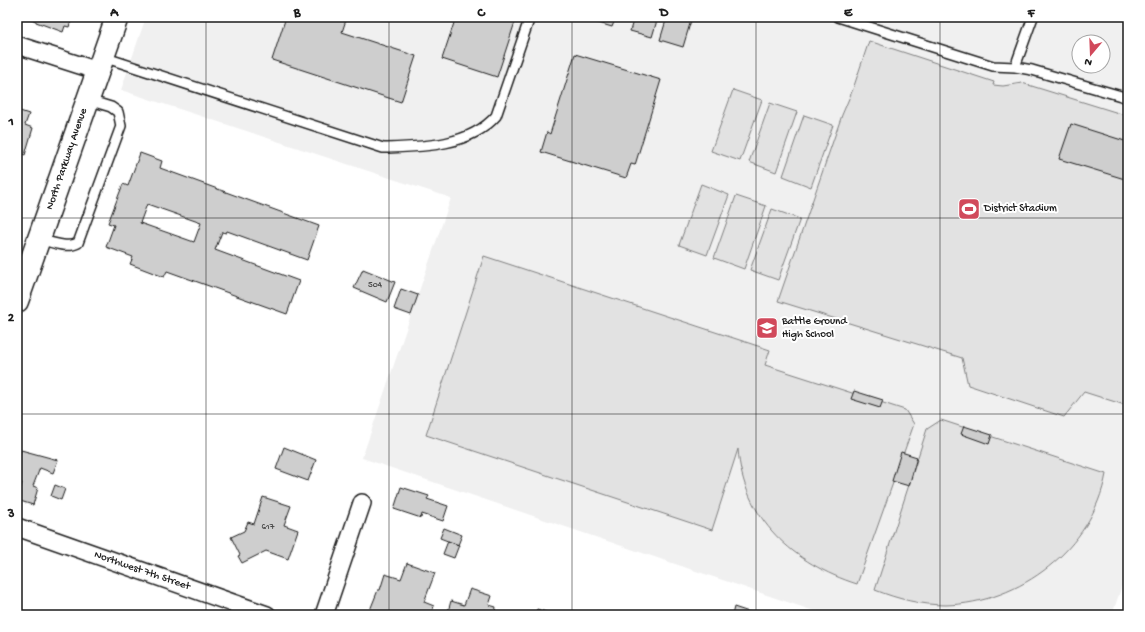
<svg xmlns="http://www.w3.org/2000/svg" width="1145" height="632" font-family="'Gochi Hand',sans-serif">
<rect width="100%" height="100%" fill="#fff"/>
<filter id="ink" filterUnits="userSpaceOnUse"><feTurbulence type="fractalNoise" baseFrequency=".025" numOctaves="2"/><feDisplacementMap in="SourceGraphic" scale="8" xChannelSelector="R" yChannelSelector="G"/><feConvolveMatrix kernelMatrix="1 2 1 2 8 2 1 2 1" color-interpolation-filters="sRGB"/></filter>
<g filter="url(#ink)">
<path fill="#f0f0f0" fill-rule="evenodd" d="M 146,17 L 1128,17 L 1128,568 L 1112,615 L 826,615 L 362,458 L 451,198 L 121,90 ZM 1079,42 L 1103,42 L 1103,66 L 1079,66 Z"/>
<path fill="#e2e2e2" stroke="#7f7f7f" d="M 869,41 L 994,82 L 993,85 L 1003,86 L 1022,83 L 1128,116 L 1128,406 L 1084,392 L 1064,417 L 968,385 L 962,358 L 778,301 L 842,115 L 853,89 Z
M 733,90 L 762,100 L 740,161 L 711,151 Z
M 770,103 L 797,112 L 776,172 L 749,162 Z
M 804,115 L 833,125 L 811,187 L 783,176 Z
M 701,184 L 729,195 L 707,255 L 679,245 Z
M 736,196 L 766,206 L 744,269 L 714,258 Z
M 772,209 L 800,219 L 778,280 L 750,270 Z
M 484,256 L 770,350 L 765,365 L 905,410 L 914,424 L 857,584 C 794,564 743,519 738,449 L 712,530 L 426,435 Z
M 941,420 L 1106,474 C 1092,549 1020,603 946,605 C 921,605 898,599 875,590 L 927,429 Z"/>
<path fill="#cecece" stroke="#1c1c1c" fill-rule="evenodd" d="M 31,17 L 68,17 L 72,19 L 69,27 L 65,26 L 63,32 L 36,22 L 36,21 L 31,19 Z
M 286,17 L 347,17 L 342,32 L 416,56 L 401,102 L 272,60 Z
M 456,17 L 512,17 L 511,21 L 515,22 L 497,77 L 442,59 Z
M 593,17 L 616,17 L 612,27 L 592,21 Z
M 634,17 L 658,17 L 652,37 L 630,31 Z
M 667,17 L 692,17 L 683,47 L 660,40 Z
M 575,54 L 661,80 L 635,165 L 631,164 L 626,178 L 541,152 L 547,132 L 550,134 Z
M 17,110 L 29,114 L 25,125 L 33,128 L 25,155 L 17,152 Z
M 1071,124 L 1128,142 L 1128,180 L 1059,159 Z
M 140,153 L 162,161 L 160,168 L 319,226 L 307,260 L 227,231 L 226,233 L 222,232 L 215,250 L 299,281 L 287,314 L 167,271 L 164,277 L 130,264 L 133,257 L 106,247 L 114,225 L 108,223 L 123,184 L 128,186 ZM 147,204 L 201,223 L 194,242 L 140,223 Z
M 363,269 L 395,282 L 387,302 L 354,288 Z
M 401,289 L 418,295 L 411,315 L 394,309 Z
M 854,391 L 883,400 L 880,408 L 851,399 Z
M 964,426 L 992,435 L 989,444 L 961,434 Z
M 284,447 L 316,460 L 308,481 L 276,469 Z
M 21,450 L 58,460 L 53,473 L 40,468 L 33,486 L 38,488 L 33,505 L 17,500 L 22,483 L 17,482 L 17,458 L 18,458 Z
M 901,452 L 917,457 L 909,486 L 892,481 Z
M 55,485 L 65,489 L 61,500 L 51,496 Z
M 401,487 L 429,496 L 427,499 L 448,506 L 443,521 L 422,514 L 421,518 L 394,509 Z
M 263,497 L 291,506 L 284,525 L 298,530 L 288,559 L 266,551 L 242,563 L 238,556 L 240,555 L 231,537 L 244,531 L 248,522 L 254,524 Z
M 444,528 L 462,535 L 458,545 L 440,538 Z
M 448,541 L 459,545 L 454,558 L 443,554 Z
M 407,563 L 435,573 L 424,602 L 434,606 L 431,615 L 384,615 L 370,610 L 378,590 L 380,590 L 385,574 L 401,579 Z
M 470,589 L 492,596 L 489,605 L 496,607 L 495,612 L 505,615 L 447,615 L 451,601 L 464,605 Z
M 734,607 L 755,614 L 755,615 L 732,615 Z
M 537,609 L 554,615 L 534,615 Z"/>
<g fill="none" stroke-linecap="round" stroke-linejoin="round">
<g stroke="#1c1c1c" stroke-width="12">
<path id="lane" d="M 838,17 L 993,66 L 1015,67 L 1032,70 L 1128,98
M 103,57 L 383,148 C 420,147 469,147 496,116 L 530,17
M 1015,67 L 1033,17
M 39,239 C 51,242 67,249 78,243 L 121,126 L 118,112 L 111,107 L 88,100"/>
</g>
<g stroke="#1c1c1c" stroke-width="20">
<path id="street" d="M 17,45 L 98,71
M 17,527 L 267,615
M 324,615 L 362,503"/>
</g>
<g stroke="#1c1c1c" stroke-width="25">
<path id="secondary" d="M 17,301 L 117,17"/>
</g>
<use href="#lane" stroke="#fff" stroke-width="9"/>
<use href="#street" stroke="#fff" stroke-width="17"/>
<use href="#secondary" stroke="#fff" stroke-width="22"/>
</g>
</g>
<path fill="none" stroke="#1c1c1c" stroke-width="1" stroke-opacity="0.55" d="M 206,17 L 206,615M 389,17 L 389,615M 572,17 L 572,615M 756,17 L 756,615M 940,17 L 940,615M 17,218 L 1128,218M 17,414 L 1128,414"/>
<defs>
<g id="stadium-square" transform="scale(1.15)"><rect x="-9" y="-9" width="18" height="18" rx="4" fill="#d1495b" stroke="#fff"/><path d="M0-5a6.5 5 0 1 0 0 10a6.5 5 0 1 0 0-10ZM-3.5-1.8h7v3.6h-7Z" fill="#fff"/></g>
<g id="school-square" transform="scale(1.15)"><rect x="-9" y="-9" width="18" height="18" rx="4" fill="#d1495b" stroke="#fff"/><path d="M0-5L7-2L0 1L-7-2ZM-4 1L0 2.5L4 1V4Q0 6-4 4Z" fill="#fff"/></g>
</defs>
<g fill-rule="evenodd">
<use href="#stadium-square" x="969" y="209"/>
<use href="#school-square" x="767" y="328"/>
</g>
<g text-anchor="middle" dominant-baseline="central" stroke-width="4" stroke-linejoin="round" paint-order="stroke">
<g font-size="9" fill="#484848">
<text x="375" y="285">504</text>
<text x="268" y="527">617</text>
</g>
<g font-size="11" fill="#1c1c1c" stroke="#fff">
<text transform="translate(67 159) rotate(-71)">North Parkway Avenue</text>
<text transform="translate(142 571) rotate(19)">Northwest 7th Street</text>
</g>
<g font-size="11" fill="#1c1c1c" stroke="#fff" text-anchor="start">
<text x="984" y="209">District Stadium</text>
<text x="782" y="322">Battle Ground<tspan x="782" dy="13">High School</tspan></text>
</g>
</g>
<rect width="1145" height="632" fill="none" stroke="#fff" stroke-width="44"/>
<g transform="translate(1091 54) rotate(199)"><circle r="19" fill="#ffffff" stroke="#a4a4a4"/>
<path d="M0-3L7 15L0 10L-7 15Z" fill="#d1495b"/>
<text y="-6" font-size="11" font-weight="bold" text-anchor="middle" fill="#1c1c1c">N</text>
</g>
<rect x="22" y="22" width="1101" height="588" fill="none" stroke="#1c1c1c" stroke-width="1.5"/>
<g font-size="13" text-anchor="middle" font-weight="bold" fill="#1c1c1c">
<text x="114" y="16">A</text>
<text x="297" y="16">B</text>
<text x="481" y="16">C</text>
<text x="664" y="16">D</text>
<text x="848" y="16">E</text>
<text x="1031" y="16">F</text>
<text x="11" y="125">1</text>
<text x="11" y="321">2</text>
<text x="11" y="517">3</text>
</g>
</svg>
